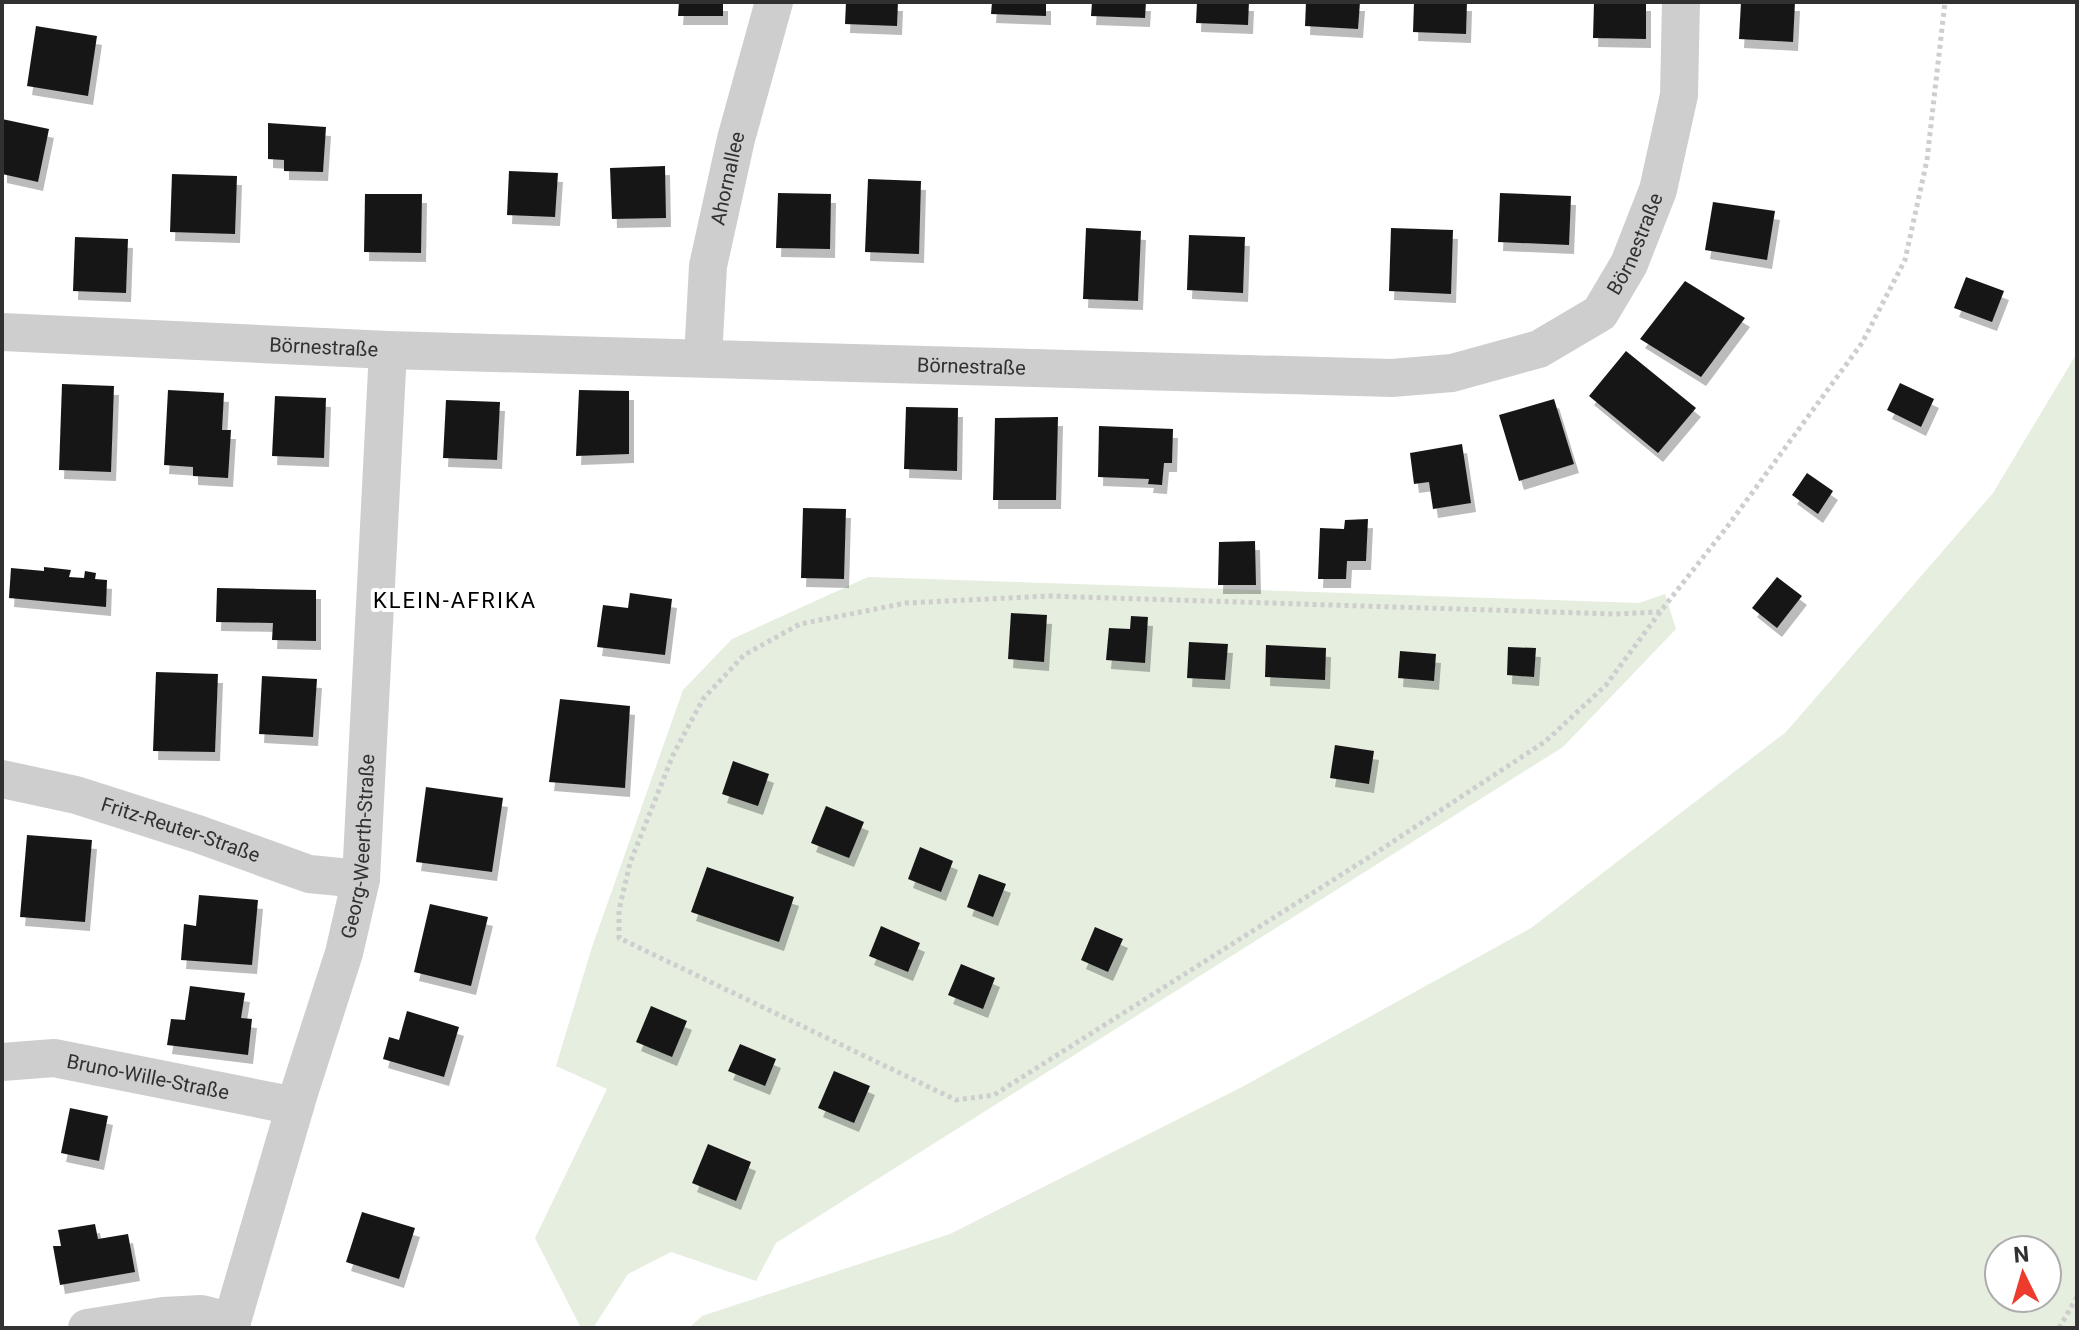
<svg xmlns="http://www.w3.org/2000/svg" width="2079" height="1330" font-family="Roboto,sans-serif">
<defs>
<filter id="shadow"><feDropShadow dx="5" dy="9" stdDeviation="0" flood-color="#0004"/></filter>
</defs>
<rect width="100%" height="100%" fill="#fff"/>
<path fill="#e5eedf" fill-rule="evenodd" d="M 2077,353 L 2077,1328 L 689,1328 L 702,1316 L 950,1234 L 1242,1087 L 1531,928 L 1786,732 L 1993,493 ZM 1999,1250 L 2047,1250 L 2047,1298 L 1999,1298 Z
M 868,577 L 1639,603 L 1665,594 L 1676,629 L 1563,747 L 776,1243 L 756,1281 L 671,1252 L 628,1274 L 593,1328 L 581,1328 L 535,1238 L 607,1089 L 556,1066 L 592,947 L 683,690 L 732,639 Z"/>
<path fill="#181818" filter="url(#shadow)" d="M 679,2 L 723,2 L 723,16 L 678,16 Z
M 846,2 L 898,2 L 897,26 L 845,24 Z
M 992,2 L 1046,2 L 1046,16 L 991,14 Z
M 1092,2 L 1146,2 L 1145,18 L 1091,16 Z
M 1197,2 L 1249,2 L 1248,25 L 1196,23 Z
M 1306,2 L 1360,2 L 1358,29 L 1305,26 Z
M 1414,2 L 1467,2 L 1466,34 L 1413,32 Z
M 1594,2 L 1646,2 L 1646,39 L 1593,38 Z
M 1741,2 L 1795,2 L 1793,42 L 1739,39 Z
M 36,26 L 97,36 L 88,96 L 27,86 Z
M 2,119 L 49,129 L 38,182 L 2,174 Z
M 268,123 L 326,127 L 323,172 L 284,171 L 284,160 L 268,159 Z
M 665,166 L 666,218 L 612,219 L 610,168 Z
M 509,171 L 558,173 L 555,217 L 507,215 Z
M 172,174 L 237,176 L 235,234 L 170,232 Z
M 868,179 L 921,181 L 919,254 L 865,252 Z
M 778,193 L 831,194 L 830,249 L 776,248 Z
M 1500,193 L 1571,196 L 1569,245 L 1498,242 Z
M 365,194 L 422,194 L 421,253 L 364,252 Z
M 1713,202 L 1775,211 L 1767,260 L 1705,250 Z
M 1086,228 L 1141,231 L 1138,301 L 1083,299 Z
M 1391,228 L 1453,230 L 1451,294 L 1389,291 Z
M 1189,235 L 1245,237 L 1243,293 L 1187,290 Z
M 75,237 L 128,239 L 126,293 L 73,291 Z
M 1966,277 L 2004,291 L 1992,322 L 1954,308 Z
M 1685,281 L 1745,318 L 1701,377 L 1640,339 Z
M 1626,351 L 1696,408 L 1658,453 L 1589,396 Z
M 1900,383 L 1934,399 L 1921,427 L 1887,410 Z
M 62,384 L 114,386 L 111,472 L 59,470 Z
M 168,390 L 224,393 L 222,430 L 231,430 L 228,478 L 193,476 L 193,467 L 164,465 Z
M 579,390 L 629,391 L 629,454 L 576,456 Z
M 275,396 L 326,398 L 324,458 L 272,456 Z
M 1554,399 L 1574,464 L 1519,481 L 1499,415 Z
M 446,400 L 500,402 L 497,460 L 443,458 Z
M 906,407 L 958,408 L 957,471 L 904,469 Z
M 1058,417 L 1056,500 L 993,500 L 995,418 Z
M 1099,426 L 1173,429 L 1172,463 L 1164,463 L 1162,485 L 1148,484 L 1149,479 L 1098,477 Z
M 1462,444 L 1471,503 L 1433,509 L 1429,482 L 1414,484 L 1410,453 Z
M 1807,473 L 1833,491 L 1818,514 L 1792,495 Z
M 803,508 L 846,509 L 844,579 L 801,578 Z
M 1368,519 L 1366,561 L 1347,561 L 1346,579 L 1318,579 L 1320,528 L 1344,529 L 1345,520 Z
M 1255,541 L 1256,585 L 1218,585 L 1219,542 Z
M 44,567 L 71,570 L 69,577 L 84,578 L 85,571 L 96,573 L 95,579 L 107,580 L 106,607 L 9,598 L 11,568 L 44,571 Z
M 1777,577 L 1802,596 L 1777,628 L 1752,608 Z
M 217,588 L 316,590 L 316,641 L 272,640 L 273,623 L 216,622 Z
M 630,593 L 672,599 L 665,655 L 597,647 L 603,605 L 628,608 Z
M 1011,613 L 1047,615 L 1044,662 L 1008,659 Z
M 1131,616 L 1148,617 L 1145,663 L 1106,660 L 1109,628 L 1130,629 Z
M 1189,642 L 1228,644 L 1225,680 L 1187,678 Z
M 1266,645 L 1326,648 L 1325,680 L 1265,677 Z
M 1508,647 L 1536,648 L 1534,677 L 1507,675 Z
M 1400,651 L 1436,654 L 1434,681 L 1398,678 Z
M 156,672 L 218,674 L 215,752 L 153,751 Z
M 262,676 L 317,679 L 313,737 L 259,734 Z
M 560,699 L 630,706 L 625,788 L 549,782 Z
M 1335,745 L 1374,751 L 1369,784 L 1330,778 Z
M 733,761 L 769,774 L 758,806 L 722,794 Z
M 426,787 L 503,798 L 492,872 L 416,862 Z
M 826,806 L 864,822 L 849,858 L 811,843 Z
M 27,835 L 92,840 L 85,922 L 20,917 Z
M 920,847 L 953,861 L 941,892 L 908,879 Z
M 707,867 L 794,897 L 779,942 L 691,912 Z
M 979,874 L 1006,884 L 993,917 L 967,907 Z
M 199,895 L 258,900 L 252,965 L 181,960 L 184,924 L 196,926 Z
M 430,904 L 488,917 L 471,986 L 414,972 Z
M 881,926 L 920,943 L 908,972 L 869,956 Z
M 1095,927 L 1123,939 L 1108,972 L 1081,960 Z
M 961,964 L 995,978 L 983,1009 L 948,995 Z
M 190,986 L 245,993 L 241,1018 L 252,1019 L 248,1055 L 167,1045 L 171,1019 L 185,1020 Z
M 651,1006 L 687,1021 L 672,1057 L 636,1042 Z
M 407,1011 L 459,1027 L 444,1077 L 383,1059 L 389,1037 L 399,1040 Z
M 740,1044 L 776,1059 L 765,1086 L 728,1071 Z
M 834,1071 L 870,1086 L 854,1123 L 818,1108 Z
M 70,1108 L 108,1116 L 99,1161 L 61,1153 Z
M 708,1144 L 751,1162 L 736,1201 L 692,1183 Z
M 362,1212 L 415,1228 L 399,1279 L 346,1262 Z
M 95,1224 L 98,1239 L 128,1234 L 135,1272 L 60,1285 L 53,1246 L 61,1246 L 58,1230 Z"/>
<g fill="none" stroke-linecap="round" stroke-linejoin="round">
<path stroke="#cecece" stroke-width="5" stroke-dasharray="4 4" stroke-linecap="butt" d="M 1660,612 L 1606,685 L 1546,741 L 1374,854 L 994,1095 L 956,1100 L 619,938 L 619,910 L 630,863 L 673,755 L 703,699 L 744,655 L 800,624 L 906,603 L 1049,596 L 1615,614 L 1660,612 L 1727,527 L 1862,343 L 1905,260 L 1927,160 L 1945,2
M 2059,1328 L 2077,1297"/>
<g stroke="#cecece" stroke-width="38">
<path id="s1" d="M 2,332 L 388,350 L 1392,378 L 1452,373 L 1539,349 L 1600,313 L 1629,264 L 1658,190 L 1679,95 L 1681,2"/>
<path id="s2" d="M 703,358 L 708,266 L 736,139 L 774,2"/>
<path id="s3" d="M 2,779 L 76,795 L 198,834 L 309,874 L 361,879"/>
<path id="s4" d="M 2,1062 L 54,1058 L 295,1106"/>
<path d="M 87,1328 L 163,1316 L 201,1314 L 232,1322"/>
<path id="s5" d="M 230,1328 L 299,1093 L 344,953 L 361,879 L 388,350"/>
</g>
</g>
<g text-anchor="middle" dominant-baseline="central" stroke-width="8" stroke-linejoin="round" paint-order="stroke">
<g font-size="20" fill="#313131" stroke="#fff">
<text stroke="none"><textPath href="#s2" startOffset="182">Ahornallee</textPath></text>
<text stroke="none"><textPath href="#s1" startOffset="1690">Börnestraße</textPath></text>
<text stroke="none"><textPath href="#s1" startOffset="322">Börnestraße</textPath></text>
<text stroke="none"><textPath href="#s1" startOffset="970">Börnestraße</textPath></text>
<text stroke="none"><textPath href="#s3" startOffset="186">Fritz-Reuter-Straße</textPath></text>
<text stroke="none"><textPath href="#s5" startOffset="500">Georg-Weerth-Straße</textPath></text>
<text stroke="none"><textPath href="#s4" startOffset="148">Bruno-Wille-Straße</textPath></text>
</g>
<g font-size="22" letter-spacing="2" fill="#000" stroke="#fff">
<text x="455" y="600">KLEIN-AFRIKA</text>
</g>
</g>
<rect width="2079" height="1330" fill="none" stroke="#313131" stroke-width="8"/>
<g transform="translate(2023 1274) rotate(355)"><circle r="38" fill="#ffffff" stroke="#adadad" stroke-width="2"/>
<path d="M0-6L14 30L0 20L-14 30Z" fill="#ed3c2e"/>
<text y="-12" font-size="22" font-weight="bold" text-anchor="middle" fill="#313131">N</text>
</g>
</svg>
